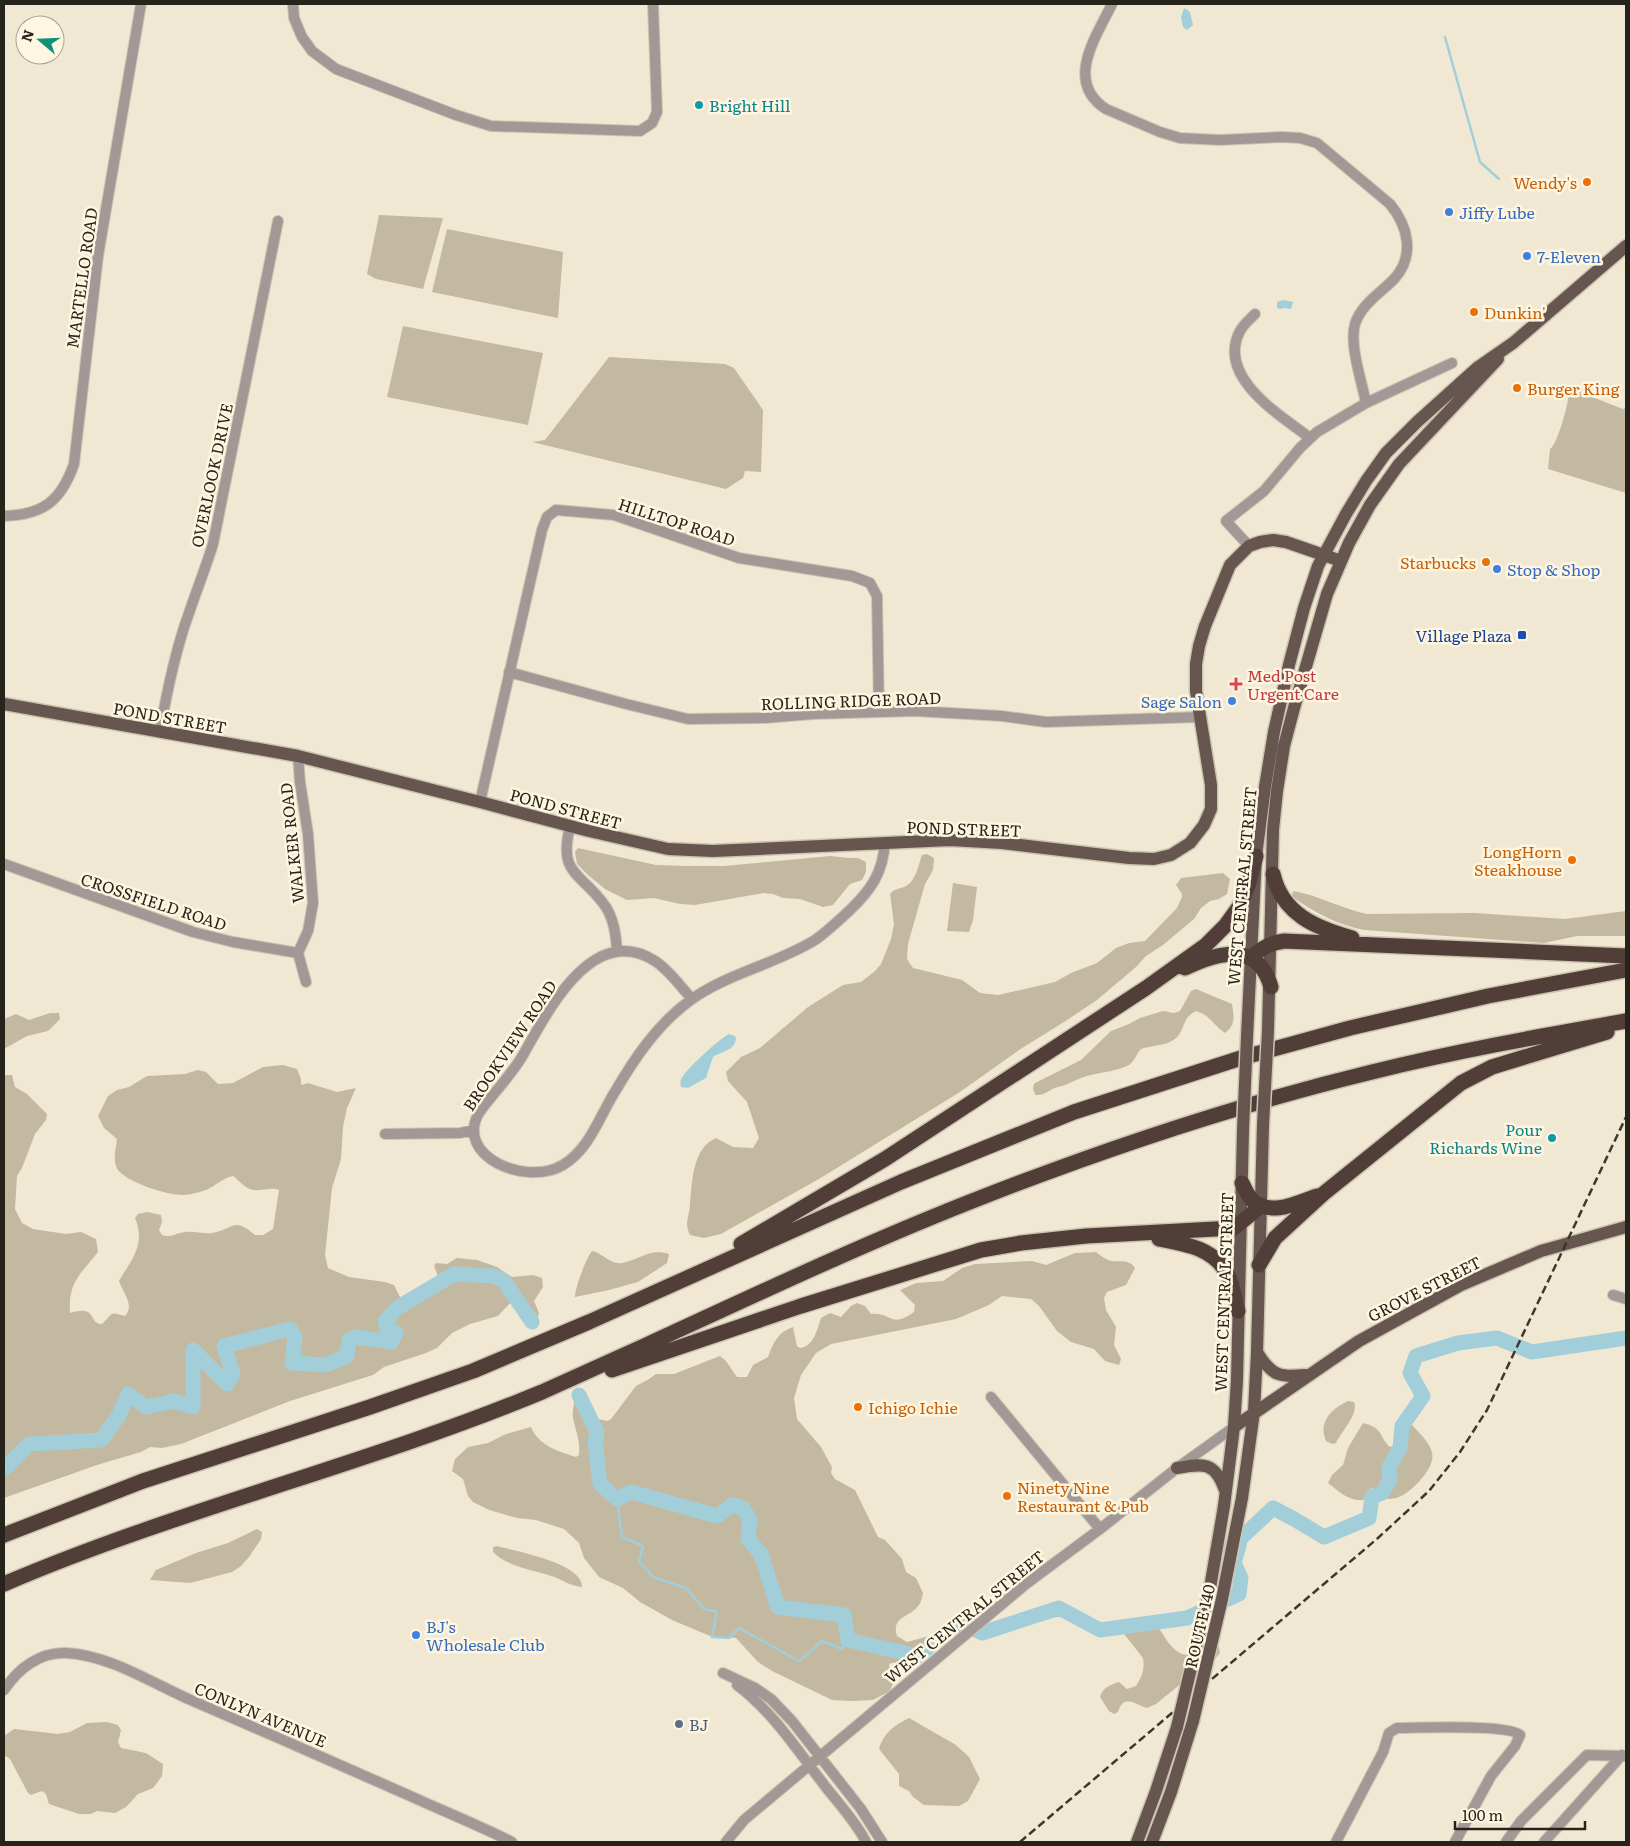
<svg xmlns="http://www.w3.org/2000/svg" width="1630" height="1846" font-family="Literata,serif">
<rect width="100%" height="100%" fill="#f1e8d3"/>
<path fill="#c3b9a1" d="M 379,215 L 443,218 L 423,289 L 376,279 L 367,274 Z
M 447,229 L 563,252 L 558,318 L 432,292 Z
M 403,326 L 543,353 L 528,425 L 387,397 Z
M 609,357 L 725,364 L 734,368 L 763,410 L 761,472 L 745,471 L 743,478 L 726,489 L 532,442 L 545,440 Z
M 1569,388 L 1623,409 L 1626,408 L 1626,493 L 1548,469 L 1550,449 C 1557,445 1567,408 1568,399 C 1568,396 1568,394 1567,391 Z
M 578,848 L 656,865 L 687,866 L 724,866 L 830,856 L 849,858 L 858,858 L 866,862 L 866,872 L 862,880 L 850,884 L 833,905 L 823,907 L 800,899 L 783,898 L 773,894 L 764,893 L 695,905 L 680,904 L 654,898 L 627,900 L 605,889 L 588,875 L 577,864 L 575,852 Z
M 927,854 L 934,858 L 933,870 L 925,884 L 908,944 L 907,959 L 913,968 L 962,980 L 980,993 L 998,995 L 1055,982 L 1071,973 L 1097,963 L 1116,948 L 1129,943 L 1145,941 L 1177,908 L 1182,897 L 1182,894 L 1176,885 L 1181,878 L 1223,873 L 1230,879 L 1227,894 L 1219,899 L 1210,901 L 1201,908 L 1194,919 L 1163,945 L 1146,956 L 1136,967 L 1097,1000 L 1064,1022 L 1019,1050 L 960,1092 L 819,1179 L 721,1234 L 704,1238 L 690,1235 C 684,1223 689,1218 690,1205 C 692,1183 692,1148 716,1138 L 733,1147 L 753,1148 L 759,1138 L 747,1102 L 728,1081 L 726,1072 L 741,1057 L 760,1048 L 808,1007 L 843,985 L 861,982 L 875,971 L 881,964 L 891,939 L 894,924 L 890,894 C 895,889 898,889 904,887 C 916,882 918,866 922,855 Z
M 953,883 L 977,887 L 973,920 L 969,932 L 947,931 Z
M 1293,891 C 1318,895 1342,909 1367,914 L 1475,913 L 1565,919 L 1626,911 L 1626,936 L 1577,936 L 1544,943 L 1364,930 C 1338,925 1316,913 1294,898 L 1292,896 Z
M 1196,989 L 1232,1004 C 1234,1016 1236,1025 1225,1033 C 1214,1026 1209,1014 1196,1011 C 1182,1018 1186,1026 1178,1036 C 1170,1046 1152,1045 1141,1049 C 1136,1054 1135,1061 1129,1065 C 1117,1071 1103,1072 1091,1075 C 1079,1077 1069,1085 1058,1087 C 1049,1089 1045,1096 1036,1095 C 1033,1092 1032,1087 1035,1083 L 1081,1060 L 1111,1031 L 1129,1024 L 1140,1018 L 1163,1011 L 1174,1013 L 1180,1011 L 1191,991 Z
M 50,1013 L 59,1013 L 60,1019 L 48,1031 L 27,1036 L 4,1049 L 4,1019 L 16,1014 L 29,1020 Z
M 283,1065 L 297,1069 L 301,1079 L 301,1085 L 308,1083 L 337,1092 L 356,1088 L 347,1108 L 343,1127 L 341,1159 L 332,1188 L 325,1255 L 328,1268 L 349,1277 L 385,1282 L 394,1285 L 401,1299 C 416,1304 428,1285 438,1276 L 434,1266 L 436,1263 L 447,1264 L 457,1258 L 477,1260 L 497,1267 L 512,1277 L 533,1275 L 542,1278 L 543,1287 L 534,1301 L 539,1313 L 537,1322 L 532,1322 L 512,1301 L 498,1316 L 470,1324 L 452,1333 L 437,1348 L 426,1353 L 384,1367 L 373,1375 L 290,1401 L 181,1444 L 162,1448 L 150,1447 L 141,1452 L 97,1465 L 4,1498 L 4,1075 L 12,1075 L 15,1087 L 27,1094 L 47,1114 L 46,1120 L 35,1134 L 22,1168 L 17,1176 L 15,1209 L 22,1223 L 33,1229 L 66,1234 L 81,1232 L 96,1239 L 98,1252 C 80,1275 68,1282 70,1313 C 98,1304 88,1324 102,1324 C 115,1312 108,1312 125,1316 C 135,1305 123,1293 119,1281 C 132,1259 146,1244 135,1218 L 138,1214 L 147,1212 L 161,1215 L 162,1222 L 159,1230 L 162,1235 C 173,1238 175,1233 185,1232 C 194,1231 203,1234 212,1233 C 234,1229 233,1216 255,1235 L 263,1235 L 273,1229 L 279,1190 C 270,1187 263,1191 254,1190 C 245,1189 239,1180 233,1176 C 222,1178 216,1186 206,1190 C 199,1192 190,1195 183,1195 C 166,1195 129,1183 118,1170 C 112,1161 116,1149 117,1139 L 104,1128 L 98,1116 L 108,1096 L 117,1090 L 129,1087 L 147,1076 L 185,1074 L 198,1070 L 206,1072 L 218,1084 L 233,1083 L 263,1067 Z
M 592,1251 C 603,1253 610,1265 622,1263 C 639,1260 650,1248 669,1254 L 667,1263 L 638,1282 L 609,1290 L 575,1297 C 575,1288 586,1258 592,1251 Z
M 1096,1252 C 1100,1255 1106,1260 1111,1261 C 1120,1262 1129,1259 1135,1268 L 1126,1285 L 1107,1292 L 1104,1298 L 1106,1310 L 1116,1327 L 1114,1345 L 1121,1359 L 1119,1365 L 1105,1361 L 1094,1349 L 1071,1342 L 1057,1331 L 1039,1306 L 1031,1299 L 1002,1296 L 989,1305 L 956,1319 L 831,1344 L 816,1353 L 801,1375 L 794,1398 L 797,1419 L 821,1447 L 832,1467 L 831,1473 L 835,1479 L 855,1490 L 878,1537 L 885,1540 L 902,1559 L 906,1572 L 916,1578 L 923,1593 C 922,1597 921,1602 919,1605 C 910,1618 891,1616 897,1636 L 907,1642 L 933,1635 L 946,1640 C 935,1651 922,1667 905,1665 C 898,1664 895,1661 889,1664 L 893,1683 L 890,1691 L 873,1700 L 851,1701 L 832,1700 L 772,1671 L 758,1662 L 736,1638 L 710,1636 L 672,1620 L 640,1602 L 623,1588 L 599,1577 L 584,1558 L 579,1543 L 564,1529 L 536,1520 L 517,1518 L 489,1510 L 473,1502 L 468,1496 L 463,1479 L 452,1471 L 455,1459 L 468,1447 L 488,1443 L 506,1434 L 531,1427 C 539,1446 558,1451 576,1457 L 579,1455 C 580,1438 576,1433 573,1418 C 572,1412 574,1404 575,1397 L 588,1402 L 594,1418 L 607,1421 L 611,1419 L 636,1386 L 649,1379 L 656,1374 L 674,1374 L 720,1356 L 726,1361 L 737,1377 L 747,1377 L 753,1365 L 768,1357 C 773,1343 778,1332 793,1327 L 797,1346 L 800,1348 C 814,1346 817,1330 821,1318 L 830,1313 L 841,1317 L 851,1306 L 857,1303 L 865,1306 L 871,1314 C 892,1312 890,1329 914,1312 L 915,1305 L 900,1290 L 916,1283 L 943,1281 L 962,1268 L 975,1264 L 1032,1261 L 1046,1265 L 1075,1253 Z
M 1348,1401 L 1354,1402 C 1359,1414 1341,1432 1336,1443 L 1332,1444 L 1326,1441 C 1318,1422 1331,1409 1348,1401 Z
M 1363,1423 C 1384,1428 1378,1436 1390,1447 C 1399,1445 1402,1434 1405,1427 L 1412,1425 C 1419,1433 1430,1442 1432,1453 C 1436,1468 1411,1492 1399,1497 C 1394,1499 1389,1499 1384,1499 L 1375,1488 L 1370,1489 L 1363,1500 C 1350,1502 1338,1491 1328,1483 L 1332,1475 L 1343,1465 L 1348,1448 Z
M 257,1529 L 262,1532 L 261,1539 L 249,1557 L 241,1566 L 232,1572 L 190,1583 L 150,1580 L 156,1570 L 196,1553 L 228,1543 Z
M 497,1546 C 515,1551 583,1563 582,1587 C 573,1586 567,1583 559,1579 C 538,1570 510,1569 493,1552 L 493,1547 Z
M 1139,1622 L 1156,1623 C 1163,1634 1169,1648 1182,1654 C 1196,1659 1207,1636 1219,1647 L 1220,1653 L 1215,1659 L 1188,1678 L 1156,1704 L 1147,1708 C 1134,1704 1124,1693 1118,1712 L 1114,1714 L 1109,1711 L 1100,1697 C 1103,1687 1110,1685 1119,1682 L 1127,1689 L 1136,1686 C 1142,1677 1145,1669 1143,1658 L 1117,1625 Z
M 909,1718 L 956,1745 L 969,1757 L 980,1779 L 968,1801 L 959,1806 L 924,1805 L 913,1797 L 909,1791 L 899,1786 L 899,1774 L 879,1749 C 883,1733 896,1724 909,1718 Z
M 107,1722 L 118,1725 L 121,1730 L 118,1742 L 121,1748 L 146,1753 L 163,1764 L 162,1776 L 153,1788 L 138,1794 L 126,1807 L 115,1813 L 97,1811 L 91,1814 L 79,1814 L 49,1804 L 46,1794 L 42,1791 L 31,1795 L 28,1793 L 10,1759 L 4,1755 L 4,1736 L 14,1729 L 58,1734 L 70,1732 L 87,1723 Z"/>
<path fill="#a2ceda" d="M 1184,8 L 1190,12 L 1193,25 L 1187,30 L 1183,27 L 1181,17 Z
M 1283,300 L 1293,302 L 1291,309 L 1284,308 L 1280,309 L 1277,308 L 1277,302 Z
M 729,1034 L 735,1036 L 736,1039 C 734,1051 722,1051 713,1057 L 706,1078 L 688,1088 L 681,1087 C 680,1083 680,1080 683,1076 C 690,1066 719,1039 729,1034 Z"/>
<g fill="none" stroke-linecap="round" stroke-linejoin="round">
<path stroke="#a2ceda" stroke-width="2.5" d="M 1445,37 L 1480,162 L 1499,179
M 617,1499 L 622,1537 L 643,1546 L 639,1561 L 653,1577 L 686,1588 L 704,1609 L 717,1612 L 712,1637 L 729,1638 L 739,1628 L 799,1661 L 822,1641 L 842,1649 L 848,1640"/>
<path stroke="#a2ceda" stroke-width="15" d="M 579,1395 L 597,1432 L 595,1441 L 600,1484 L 617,1499 L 631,1492 L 717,1516 L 732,1505 L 743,1508 L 750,1520 L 748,1539 L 761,1554 L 778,1607 L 844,1615 L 848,1640 L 918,1656 L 945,1632 L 961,1623 L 982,1633 L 1059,1608 L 1100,1630 L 1187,1618 L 1239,1594 L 1241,1578 L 1234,1563 L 1241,1538 L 1273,1508 L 1294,1519 L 1324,1537 L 1369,1518 L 1372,1497 L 1382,1493 L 1390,1480 L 1389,1467 L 1400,1448 L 1402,1426 L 1423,1396 L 1410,1373 L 1416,1356 L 1458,1343 L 1497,1338 L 1532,1352 L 1626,1338
M 4,1469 L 29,1444 L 101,1440 L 118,1417 L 128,1394 L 146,1407 L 174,1401 L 193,1407 L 193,1350 L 227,1384 L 233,1374 L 224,1346 L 290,1329 L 295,1337 L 292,1363 L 326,1365 L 347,1356 L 349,1340 L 356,1337 L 392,1342 L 396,1333 L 387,1328 L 385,1322 L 397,1308 L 454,1274 L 494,1276 L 504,1281 L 532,1322"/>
<g stroke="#ccc5b2" stroke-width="12">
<path id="minor" d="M 293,4 L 294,18 L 302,37 L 312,51 L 336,69 L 456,115 L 491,126 L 640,131 L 652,123 L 657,112 L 653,4
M 1112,4 C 1096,37 1064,82 1106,109 L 1160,132 L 1180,138 L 1220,140 L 1282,137 L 1300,138 L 1317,143 L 1390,204 C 1408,226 1415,255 1395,278 C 1381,293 1362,303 1355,324 C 1349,345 1362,382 1366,403
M 1255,314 C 1250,319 1243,325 1240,331 C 1216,377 1280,415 1310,438
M 4,516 C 43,515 61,501 74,464 L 98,256 L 141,4
M 1249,546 L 1226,521 L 1264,491 L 1300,448 L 1317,432 L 1366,403 L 1452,363
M 509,672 L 626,704 L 688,719 L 765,718 L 813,714 L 915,711 L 1002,716 L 1046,722 L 1200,717
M 160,731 C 167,691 175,651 189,613 C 197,589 206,567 213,544 L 278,221
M 298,756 L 300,782 L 308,834 L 313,903 L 308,931 L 298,953 L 306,982
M 480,802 L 542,530 L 547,517 L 556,510 L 614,515 L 739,558 L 852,576 L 870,583 L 877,596 L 879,712
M 570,827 C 558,874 580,872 603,903 C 614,917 616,935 617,952
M 4,864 L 193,932 L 233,942 L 298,953
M 692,999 C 680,986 669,970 655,961 C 592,921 547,1013 523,1055 C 511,1076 493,1093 479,1113 C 454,1156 526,1187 563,1165 C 589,1149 598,1120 613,1095 C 634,1059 657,1024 692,999 C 729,973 776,964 815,940 C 827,932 838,921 849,911 C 871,890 883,873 885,842
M 385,1134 L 460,1133 L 474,1130
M 1613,1295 L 1626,1299
M 991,1397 L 1100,1529
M 723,1673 L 755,1688 L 771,1699 L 792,1721 L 861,1809 L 882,1842
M 737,1685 C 773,1712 798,1751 825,1786 C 839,1804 856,1822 866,1842
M 4,1690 C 18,1669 39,1652 66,1653 C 110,1655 153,1684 193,1701 C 265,1732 336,1763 408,1795 C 443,1811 478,1825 512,1842
M 726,1842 L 744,1820 L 1026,1584 L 1100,1529 L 1177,1468 L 1234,1427
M 1336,1842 L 1383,1752 L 1389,1733 L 1397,1728 C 1417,1728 1509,1724 1520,1735 L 1515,1746 L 1491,1776 L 1455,1842
M 1506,1842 L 1521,1821 L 1587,1755 L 1626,1756
M 1544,1842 L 1622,1755"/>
</g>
<g stroke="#ccc5b2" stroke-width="15">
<path id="major" d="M 4,704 L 298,756 L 480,802 L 589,831 L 668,849 L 713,851 L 950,840 L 1002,843 L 1129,858 L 1154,859 L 1171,855 L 1190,843 L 1204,825 L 1211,809 L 1211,785 L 1196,691 L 1196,664 L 1199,646 L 1205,626 L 1230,565 L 1249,546 L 1260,542 L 1273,540 L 1286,542 L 1341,561
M 1268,1031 L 1273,830 L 1277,791 L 1284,746 L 1294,708 L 1327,594 L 1349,543 L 1370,505 L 1399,464 L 1498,359
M 1247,1037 L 1256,856 L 1265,787 L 1274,732 L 1289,665 L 1304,608 L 1318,566 L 1346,514 L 1366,481 L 1386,453 L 1417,422 L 1477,368 L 1513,343 L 1626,246
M 1257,1352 C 1271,1375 1279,1378 1305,1375
M 1234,1427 L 1359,1341 L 1461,1285 L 1541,1251 L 1626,1227
M 1177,1468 C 1204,1463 1215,1462 1225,1490
M 1242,1498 L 1254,1412 L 1257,1352 L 1263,1125
M 1224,1506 L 1234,1427 L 1237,1380 L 1243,1130
M 1137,1842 L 1156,1791 L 1177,1727
M 1152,1842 L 1171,1792 L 1193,1721"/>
</g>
<g stroke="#ccc5b2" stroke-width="18">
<path id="highway" d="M 1273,874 C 1282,914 1316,928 1352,938
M 1251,959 C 1260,948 1270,943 1284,941 L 1626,956
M 1185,968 C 1218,952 1258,941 1271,987
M 1242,1183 C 1245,1189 1248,1196 1252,1200 C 1271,1217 1297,1203 1317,1196
M 1159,1239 C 1187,1244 1216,1249 1229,1277 C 1233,1287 1235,1300 1238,1311
M 741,1244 L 885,1159 L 1146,988 L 1206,945 L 1226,925 L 1239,907 L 1248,886 L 1256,856
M 1259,1265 L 1275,1238 L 1323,1194 L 1461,1083 L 1492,1067 L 1607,1032
M 612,1370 L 801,1306 L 981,1250 L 1021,1243 L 1086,1236 L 1234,1228 L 1261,1206
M 4,1535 L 143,1481 L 370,1407 L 473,1371 L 589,1322 L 901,1182 L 1074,1112 L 1241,1058 L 1350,1028 L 1488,996 L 1626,970
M 4,1584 C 179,1509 366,1465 542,1392 C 576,1377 610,1361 644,1346 C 757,1294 869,1241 985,1196 C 1111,1147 1240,1104 1372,1072 C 1456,1051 1541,1036 1626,1021"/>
</g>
<use href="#minor" stroke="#a29895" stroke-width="10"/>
<use href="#major" stroke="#675550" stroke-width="12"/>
<use href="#highway" stroke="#523e38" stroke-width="15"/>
<path stroke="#3b382e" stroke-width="2.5" stroke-dasharray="8 4" stroke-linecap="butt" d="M 1020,1842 L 1378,1538 L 1429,1491 L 1460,1452 L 1487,1410 L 1626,1117"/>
<g stroke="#ccc5b2" stroke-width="15" stroke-linecap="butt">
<path id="major-bridge" d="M 1263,1125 L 1268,1031
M 1243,1130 L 1247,1037
M 1193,1721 L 1222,1599 L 1242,1498
M 1177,1727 L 1210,1588 L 1224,1506"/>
</g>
<use href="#major-bridge" stroke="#675550" stroke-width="12"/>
</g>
<g fill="#0f9aa8" stroke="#fff6e1" stroke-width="2">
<circle cx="699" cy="105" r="5"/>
<circle cx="1552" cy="1138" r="5"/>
</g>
<g fill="#e8710a" stroke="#fff6e1" stroke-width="2">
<circle cx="1587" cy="182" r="5"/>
<circle cx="1474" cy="312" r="5"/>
<circle cx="1517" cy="388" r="5"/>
<circle cx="1486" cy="562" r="5"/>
<circle cx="1572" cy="860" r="5"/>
<circle cx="858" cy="1407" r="5"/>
<circle cx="1007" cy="1496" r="5"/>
</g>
<g fill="#3f7fe0" stroke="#fff6e1" stroke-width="2">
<circle cx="1449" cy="212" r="5"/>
<circle cx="1527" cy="256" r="5"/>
<circle cx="1497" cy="569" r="5"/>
<circle cx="1232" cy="701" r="5"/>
<circle cx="416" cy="1635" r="5"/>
</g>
<rect fill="#1a4fb4" stroke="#fff6e1" stroke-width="2" x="1517" y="630" width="10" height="10" rx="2.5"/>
<path fill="#e0444e" stroke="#fff6e1" stroke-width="2" d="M1233.5 676.5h5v5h5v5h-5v5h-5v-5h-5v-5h5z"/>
<circle fill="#5c6f8a" stroke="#fff6e1" stroke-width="2" cx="679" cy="1724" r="5"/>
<g text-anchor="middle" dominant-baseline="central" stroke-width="5" stroke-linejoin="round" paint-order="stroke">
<g font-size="16" fill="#0d838f" stroke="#fff6e1" text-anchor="start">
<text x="709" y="105">Bright Hill</text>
<text x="1542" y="1129" text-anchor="end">Pour<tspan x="1542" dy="18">Richards Wine</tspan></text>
</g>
<g font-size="16" fill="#c56008" stroke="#fff6e1" text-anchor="start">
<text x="1577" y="182" text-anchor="end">Wendy's</text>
<text x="1484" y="312">Dunkin'</text>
<text x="1527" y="388">Burger King</text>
<text x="1476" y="562" text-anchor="end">Starbucks</text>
<text x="1562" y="851" text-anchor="end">LongHorn<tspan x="1562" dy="18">Steakhouse</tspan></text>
<text x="868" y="1407">Ichigo Ichie</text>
<text x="1017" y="1487">Ninety Nine<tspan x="1017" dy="18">Restaurant &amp; Pub</tspan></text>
</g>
<g font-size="16" fill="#366cbe" stroke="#fff6e1" text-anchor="start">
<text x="1459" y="212">Jiffy Lube</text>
<text x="1537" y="256">7-Eleven</text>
<text x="1507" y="569">Stop &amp; Shop</text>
<text x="1222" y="701" text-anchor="end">Sage Salon</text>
<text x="426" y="1626">BJ's<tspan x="426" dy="18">Wholesale Club</tspan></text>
</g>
<g font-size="16" fill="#26231b" stroke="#fff6e1">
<text transform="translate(81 278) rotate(-82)">MARTELLO ROAD</text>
<text transform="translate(211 475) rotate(-78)">OVERLOOK DRIVE</text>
<text transform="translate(677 521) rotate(18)">HILLTOP ROAD</text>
<text transform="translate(851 700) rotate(-2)">ROLLING RIDGE ROAD</text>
<text transform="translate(170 717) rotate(10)">POND STREET</text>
<text transform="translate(566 808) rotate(15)">POND STREET</text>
<text transform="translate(964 828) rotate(2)">POND STREET</text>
<text transform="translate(291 843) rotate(-96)">WALKER ROAD</text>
<text transform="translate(1241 886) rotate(-85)">WEST CENTRAL STREET</text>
<text transform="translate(154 901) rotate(18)">CROSSFIELD ROAD</text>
<text transform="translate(509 1045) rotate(-56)">BROOKVIEW ROAD</text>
<text transform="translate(1424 1288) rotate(-27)">GROVE STREET</text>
<text transform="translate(1223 1292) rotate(-88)">WEST CENTRAL STREET</text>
<text transform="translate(964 1616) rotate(-39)">WEST CENTRAL STREET</text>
<text transform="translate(1199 1626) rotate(-77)">ROUTE 140</text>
<text transform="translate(261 1714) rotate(23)">CONLYN AVENUE</text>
</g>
<g font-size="16" fill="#164399" stroke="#fff6e1" text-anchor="end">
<text x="1512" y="635">Village Plaza</text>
</g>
<g font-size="16" fill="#be3a42" stroke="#fff6e1" text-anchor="start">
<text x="1247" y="675">Med Post<tspan x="1247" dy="18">Urgent Care</tspan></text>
</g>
<g font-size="16" fill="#4e5e75" stroke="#fff6e1" text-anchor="start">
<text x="689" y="1724">BJ</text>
</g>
</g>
<rect width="1630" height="1846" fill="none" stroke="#26231b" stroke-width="10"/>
<g transform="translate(40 40) rotate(289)"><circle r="24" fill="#fff6e1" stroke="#a8a292"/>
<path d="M0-4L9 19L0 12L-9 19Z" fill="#10927a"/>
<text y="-8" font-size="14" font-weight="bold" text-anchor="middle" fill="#26231b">N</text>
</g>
<path d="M1455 1821v8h130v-8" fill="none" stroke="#26231b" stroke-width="2.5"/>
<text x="1462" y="1821" font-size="15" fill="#26231b" stroke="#fff6e1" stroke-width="4" paint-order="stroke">100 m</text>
</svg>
